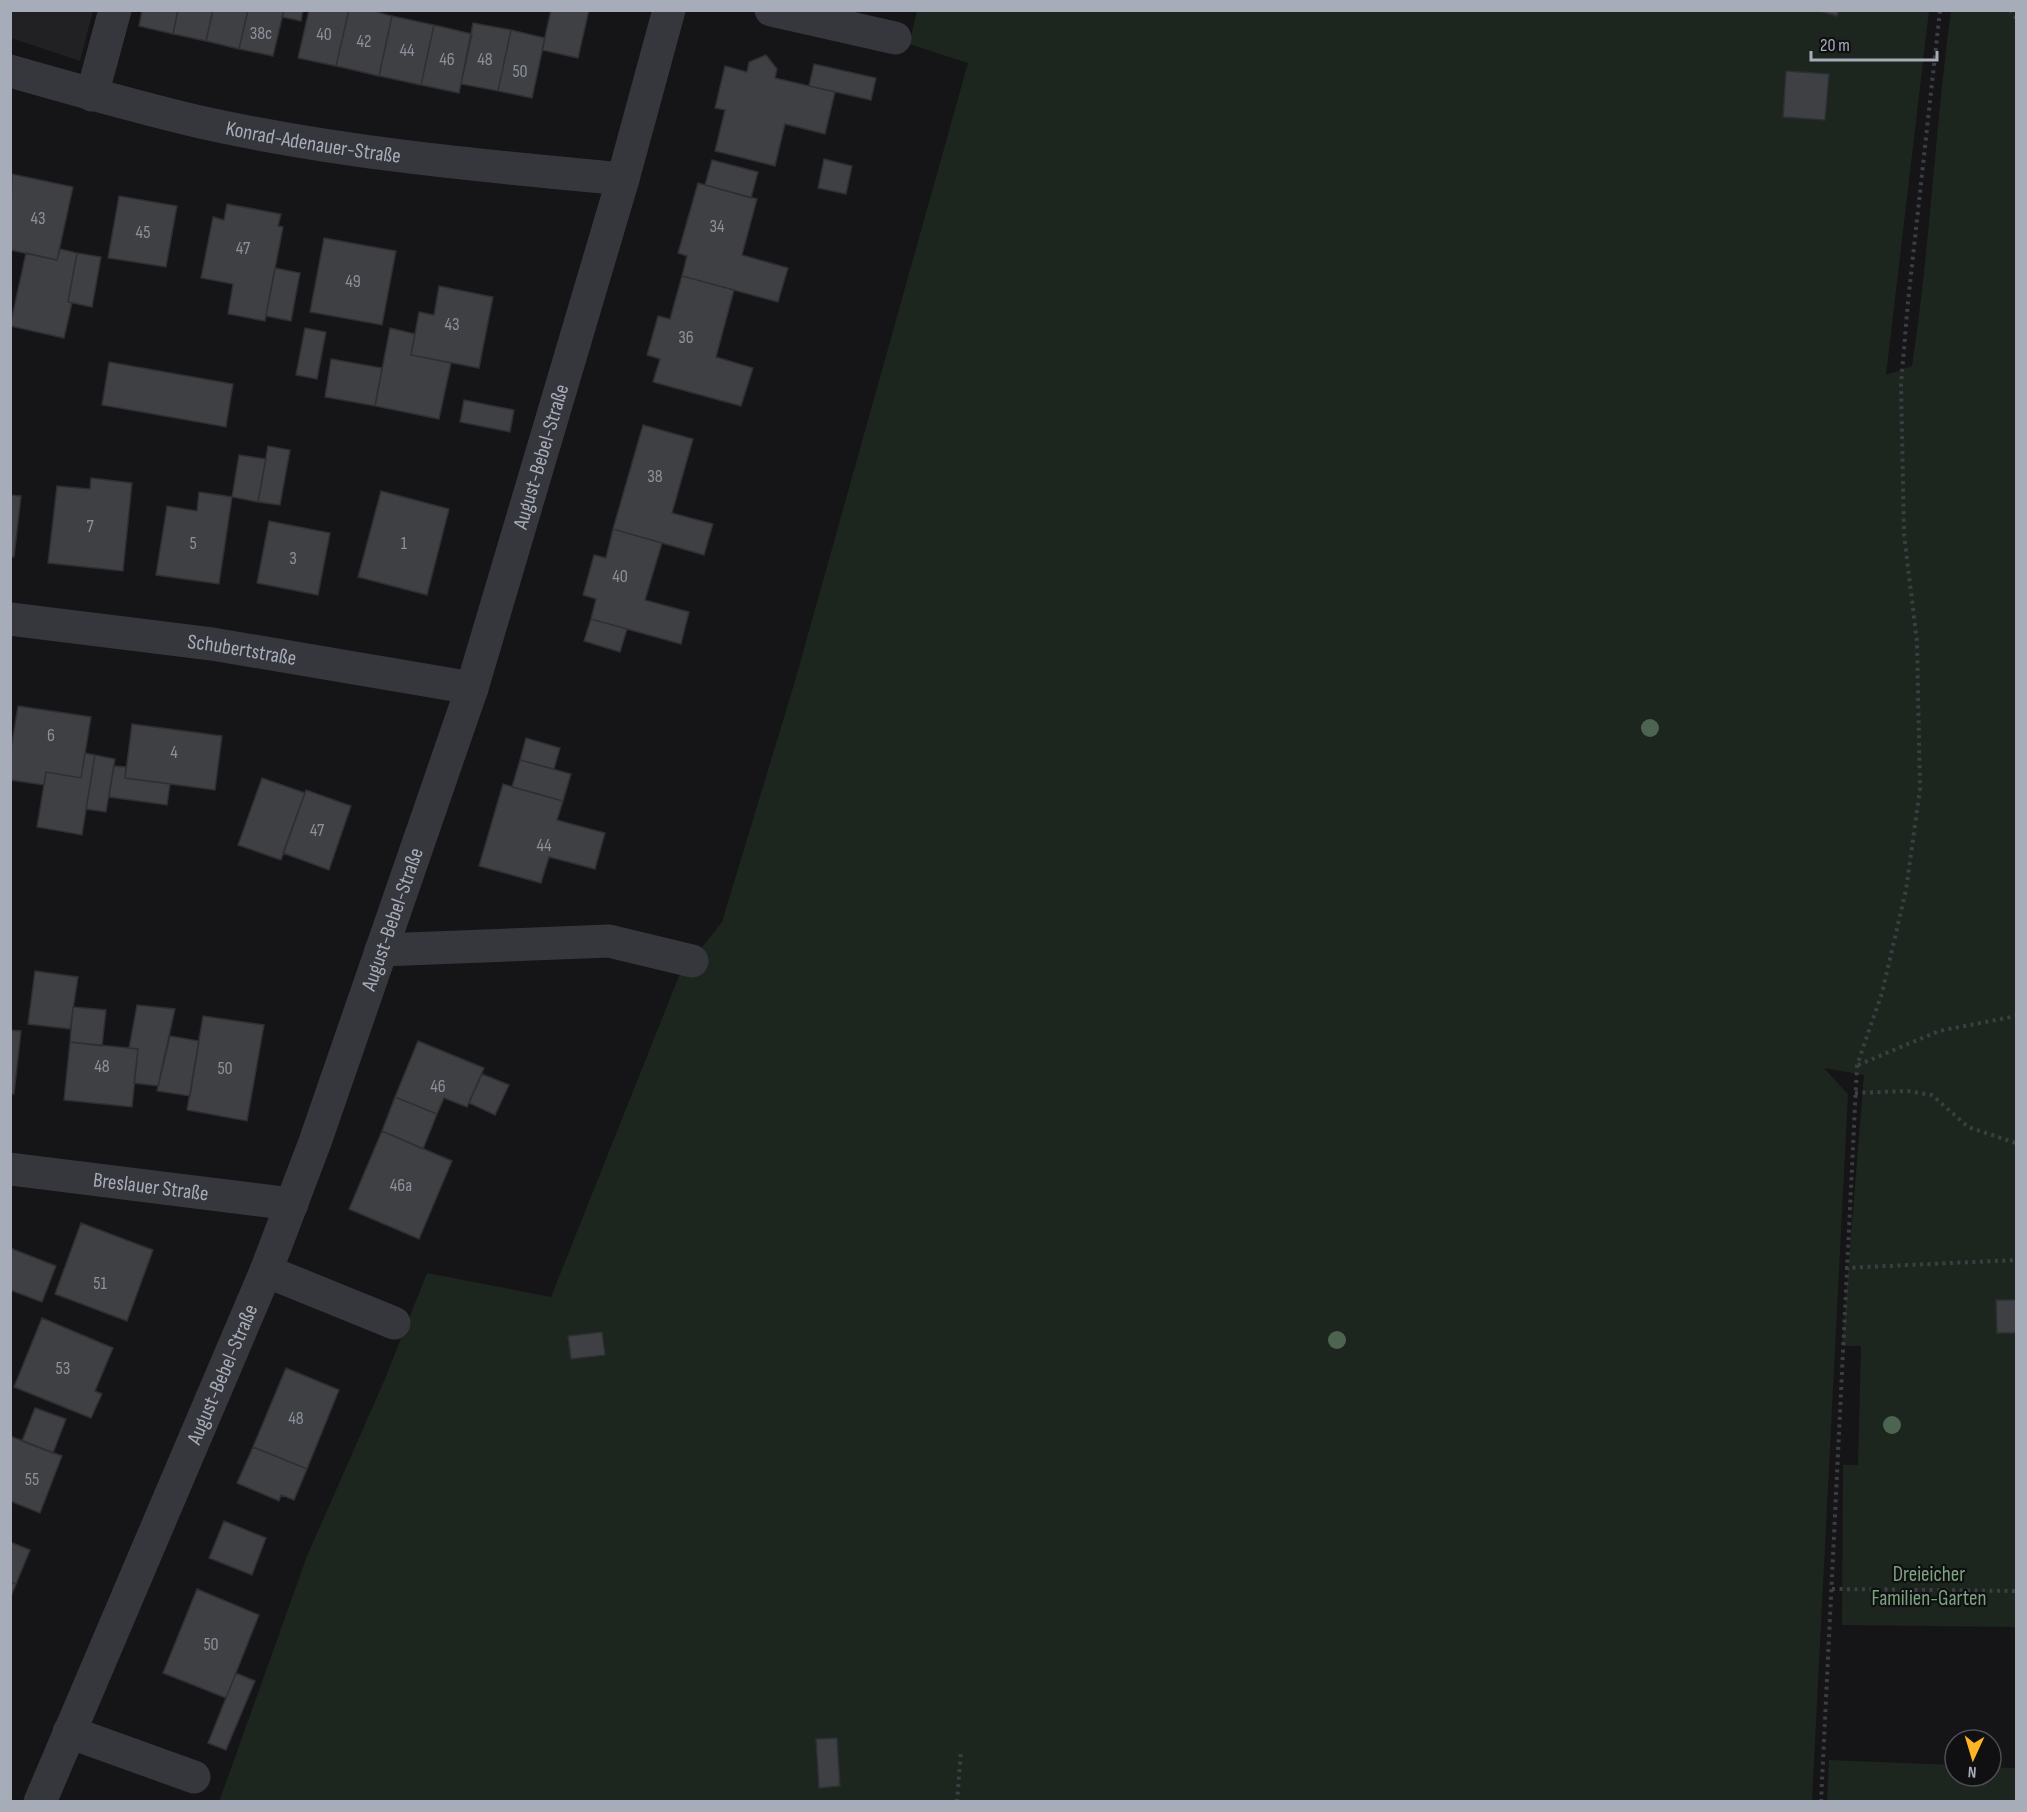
<svg xmlns="http://www.w3.org/2000/svg" width="2027" height="1812" font-family="'Sofia Sans Condensed',sans-serif">
<rect width="100%" height="100%" fill="#151517"/>
<path fill="#212124" d="M 11,10 L 93,11 L 80,61 L 11,38 Z"/>
<path fill="#1d261e" d="M 917,11 L 1929,11 L 1886,375 L 1912,366 C 1930,248 1935,129 1951,11 L 2016,11 L 2016,1627 L 1842,1625 L 1843,1465 L 1858,1465 L 1861,1346 L 1842,1346 L 1864,1075 L 1824,1068 L 1848,1094 L 1812,1801 L 219,1802 L 307,1556 L 385,1379 L 427,1273 L 551,1297 L 679,976 L 722,922 L 795,681 L 968,63 L 909,44 Z
M 1829,1760 L 1955,1765 L 1955,1776 L 1991,1776 L 1991,1767 L 2016,1768 L 2016,1801 L 1827,1801 Z"/>
<path fill="#3f4044" stroke="#2f2f33" stroke-width="1.5" d="M 142,10 L 178,10 L 173,34 L 139,26 Z
M 178,10 L 213,10 L 206,41 L 173,34 Z
M 213,10 L 248,10 L 239,49 L 206,41 Z
M 248,10 L 284,10 L 273,56 L 239,49 Z
M 284,10 L 303,10 L 301,21 L 282,17 Z
M 309,10 L 349,10 L 336,66 L 298,58 Z
M 349,10 L 370,10 L 392,16 L 379,76 L 336,66 Z
M 551,10 L 589,10 L 578,58 L 542,50 Z
M 1816,10 L 1839,10 L 1837,16 Z
M 392,16 L 434,25 L 421,85 L 379,76 Z
M 473,23 L 511,30 L 498,91 L 461,84 Z
M 434,25 L 472,34 L 459,93 L 421,85 Z
M 511,30 L 545,38 L 532,98 L 498,91 Z
M 766,55 L 777,69 L 775,78 L 835,92 L 825,134 L 785,124 L 775,166 L 715,151 L 725,110 L 715,108 L 725,66 L 747,72 L 749,62 Z
M 814,64 L 876,78 L 871,100 L 809,86 Z
M 1786,71 L 1829,74 L 1825,120 L 1783,117 Z
M 824,159 L 852,166 L 846,194 L 818,188 Z
M 712,160 L 758,172 L 751,198 L 705,185 Z
M 12,174 L 73,187 L 57,260 L 10,250 Z
M 698,183 L 757,199 L 742,255 L 788,268 L 778,302 L 682,276 L 687,256 L 678,253 Z
M 119,196 L 177,206 L 166,267 L 108,258 Z
M 227,204 L 281,214 L 278,226 L 283,227 L 265,321 L 228,314 L 233,284 L 201,278 L 213,217 L 224,220 Z
M 324,238 L 396,251 L 382,325 L 310,312 Z
M 60,249 L 77,253 L 68,302 L 72,303 L 64,338 L 10,326 L 26,253 L 57,260 Z
M 77,253 L 101,257 L 92,307 L 68,302 Z
M 275,268 L 300,273 L 291,321 L 266,316 Z
M 682,276 L 734,290 L 716,357 L 753,368 L 741,406 L 653,382 L 660,359 L 647,355 L 658,316 L 670,319 Z
M 439,286 L 493,297 L 479,368 L 411,355 L 419,312 L 434,315 Z
M 305,328 L 326,332 L 317,379 L 296,375 Z
M 390,328 L 415,334 L 411,355 L 451,363 L 439,419 L 375,406 Z
M 331,359 L 382,368 L 375,406 L 325,397 Z
M 109,362 L 233,384 L 226,427 L 102,405 Z
M 464,400 L 514,410 L 510,432 L 460,422 Z
M 643,425 L 693,439 L 672,513 L 713,524 L 704,555 L 613,529 Z
M 268,446 L 290,450 L 280,505 L 258,502 Z
M 239,455 L 266,459 L 258,502 L 232,497 Z
M 91,478 L 132,483 L 123,571 L 48,563 L 57,486 L 90,489 Z
M 381,491 L 449,509 L 427,595 L 358,577 Z
M 199,492 L 232,497 L 219,584 L 156,575 L 167,506 L 197,511 Z
M 10,495 L 21,496 L 14,557 L 10,556 Z
M 269,521 L 330,533 L 318,595 L 257,583 Z
M 613,529 L 662,543 L 645,600 L 689,612 L 681,644 L 591,619 L 596,599 L 583,595 L 594,555 L 606,558 Z
M 591,619 L 627,629 L 620,652 L 584,641 Z
M 18,706 L 91,717 L 81,778 L 46,772 L 44,785 L 10,780 L 10,755 Z
M 132,724 L 222,736 L 215,790 L 125,778 Z
M 526,738 L 560,748 L 554,769 L 520,760 Z
M 85,753 L 95,755 L 82,835 L 37,827 L 46,772 L 81,778 Z
M 95,755 L 115,759 L 106,812 L 86,809 Z
M 520,760 L 571,774 L 563,801 L 512,787 Z
M 114,766 L 126,767 L 125,778 L 170,784 L 167,805 L 109,797 Z
M 262,778 L 305,793 L 281,860 L 238,845 Z
M 503,784 L 563,801 L 557,820 L 605,833 L 595,869 L 549,857 L 541,883 L 479,866 Z
M 306,790 L 351,806 L 329,870 L 283,853 Z
M 35,971 L 78,977 L 70,1029 L 28,1024 Z
M 137,1005 L 175,1009 L 158,1086 L 134,1083 L 138,1049 L 129,1048 Z
M 73,1007 L 106,1010 L 102,1046 L 70,1042 Z
M 203,1016 L 264,1025 L 247,1121 L 187,1110 Z
M 10,1030 L 21,1031 L 14,1094 L 10,1094 Z
M 170,1036 L 199,1041 L 190,1096 L 157,1091 Z
M 418,1041 L 484,1068 L 467,1107 L 444,1098 L 437,1114 L 395,1097 Z
M 70,1042 L 138,1049 L 132,1107 L 64,1100 Z
M 482,1074 L 509,1085 L 495,1115 L 469,1103 Z
M 395,1097 L 437,1114 L 423,1149 L 382,1131 Z
M 382,1131 L 452,1161 L 419,1239 L 349,1209 Z
M 81,1223 L 153,1250 L 127,1321 L 55,1294 Z
M 10,1248 L 56,1266 L 42,1302 L 10,1290 Z
M 1996,1300 L 2016,1300 L 2016,1333 L 1997,1333 Z
M 42,1318 L 113,1348 L 95,1391 L 102,1394 L 91,1418 L 14,1387 Z
M 602,1332 L 605,1355 L 571,1359 L 568,1336 Z
M 286,1368 L 339,1390 L 307,1469 L 253,1447 Z
M 35,1408 L 66,1419 L 53,1453 L 22,1441 Z
M 10,1436 L 62,1456 L 40,1513 L 10,1501 Z
M 253,1447 L 307,1469 L 294,1500 L 281,1495 L 279,1501 L 237,1483 Z
M 224,1521 L 266,1538 L 252,1575 L 209,1558 Z
M 10,1542 L 30,1550 L 16,1584 L 10,1582 Z
M 10,1582 L 16,1584 L 10,1599 Z
M 197,1589 L 259,1615 L 226,1698 L 163,1673 Z
M 236,1673 L 255,1681 L 226,1750 L 208,1743 Z
M 837,1738 L 840,1786 L 819,1788 L 816,1739 Z"/>
<g fill="none" stroke-linecap="round" stroke-linejoin="round">
<path stroke="#3c3e44" stroke-width="4" stroke-dasharray="3 4.5" stroke-linecap="butt" d="M 2010,10 L 2016,18
M 1858,1065 L 1939,1031 L 2016,1016
M 1855,1093 L 1907,1091 L 1932,1095 L 1968,1127 L 2016,1143
M 1845,1268 L 2016,1260
M 1832,1589 L 2016,1591
M 957,1802 L 961,1751
M 1821,1802 L 1857,1065 L 1882,993 L 1906,890 L 1920,789 L 1917,642 L 1904,534 L 1901,384 L 1908,302 L 1940,10"/>
<g stroke="#36373d" stroke-width="33">
<path d="M 771,10 L 895,38"/>
<path id="s1" d="M 10,71 C 73,89 136,107 200,122 C 339,153 482,166 623,179"/>
<path d="M 92,95 L 115,10"/>
<path id="s2" d="M 10,619 L 212,644 L 472,688"/>
<path d="M 381,950 L 609,941 L 692,961"/>
<path id="s3" d="M 10,1169 L 292,1204"/>
<path d="M 266,1271 L 394,1323"/>
<path d="M 69,1732 L 194,1777"/>
<path id="s4" d="M 40,1802 L 266,1271 L 315,1142 L 472,688 L 623,179 L 669,10"/>
</g>
</g>
<g fill="#4d6450">
<circle cx="1650" cy="728" r="9"/>
<circle cx="1337" cy="1340" r="9"/>
<circle cx="1892" cy="1425" r="9"/>
</g>
<g text-anchor="middle" dominant-baseline="central" stroke-width="4.5" stroke-linejoin="round" paint-order="stroke">
<g font-size="18" fill="#8c919b">
<text x="261" y="33">38c</text>
<text x="324" y="34">40</text>
<text x="364" y="41">42</text>
<text x="407" y="50">44</text>
<text x="447" y="59">46</text>
<text x="485" y="59">48</text>
<text x="520" y="71">50</text>
<text x="38" y="218">43</text>
<text x="717" y="226">34</text>
<text x="143" y="232">45</text>
<text x="243" y="248">47</text>
<text x="353" y="281">49</text>
<text x="452" y="324">43</text>
<text x="686" y="337">36</text>
<text x="655" y="476">38</text>
<text x="90" y="526">7</text>
<text x="193" y="543">5</text>
<text x="404" y="543">1</text>
<text x="293" y="558">3</text>
<text x="620" y="576">40</text>
<text x="51" y="735">6</text>
<text x="174" y="752">4</text>
<text x="317" y="830">47</text>
<text x="544" y="845">44</text>
<text x="102" y="1066">48</text>
<text x="225" y="1068">50</text>
<text x="438" y="1086">46</text>
<text x="401" y="1185">46a</text>
<text x="100" y="1283">51</text>
<text x="63" y="1368">53</text>
<text x="296" y="1418">48</text>
<text x="32" y="1479">55</text>
<text x="211" y="1644">50</text>
</g>
<g font-size="21" fill="#a6acb8" stroke="#101012">
<text stroke="none"><textPath href="#s1" startOffset="312">Konrad-Adenauer-Straße</textPath></text>
<text stroke="none"><textPath href="#s4" startOffset="1437">August-Bebel-Straße</textPath></text>
<text stroke="none"><textPath href="#s2" startOffset="234">Schubertstraße</textPath></text>
<text stroke="none"><textPath href="#s4" startOffset="951">August-Bebel-Straße</textPath></text>
<text stroke="none"><textPath href="#s3" startOffset="142">Breslauer Straße</textPath></text>
<text stroke="none"><textPath href="#s4" startOffset="465">August-Bebel-Straße</textPath></text>
</g>
<g font-size="21" fill="#7ba57e" stroke="#101012">
<text x="1929" y="1574">Dreieicher<tspan x="1929" dy="24">Familien-Garten</tspan></text>
</g>
</g>
<rect width="2027" height="1812" fill="none" stroke="#a6acb8" stroke-width="24"/>
<g transform="translate(1973 1758) rotate(184)"><circle r="28" fill="#101012" stroke="#4c4e54" stroke-width="1.5"/>
<path d="M0-4.5L10 22L0 15L-10 22Z" fill="#ffb425"/>
<text y="-9" font-size="16" font-weight="bold" text-anchor="middle" fill="#a6acb8">N</text>
</g>
<path d="M1811 51v9h126v-9" fill="none" stroke="#a6acb8" stroke-width="3"/>
<text x="1820" y="51" font-size="18" fill="#a6acb8" stroke="#101012" stroke-width="4.5" paint-order="stroke">20 m</text>
</svg>
